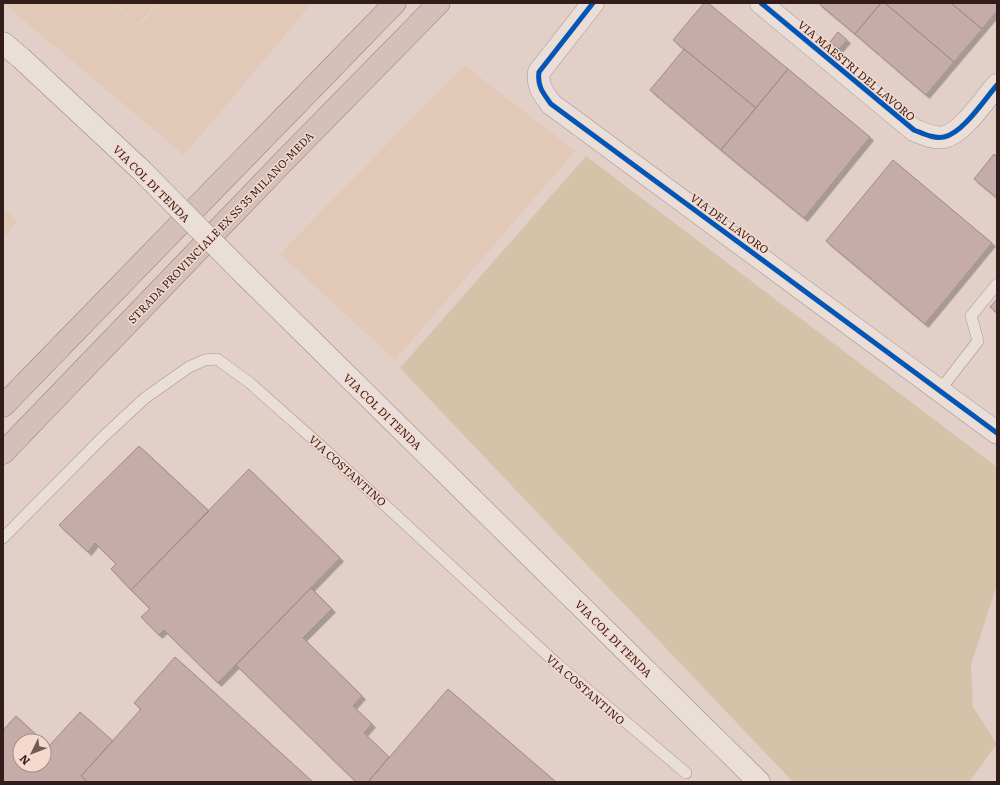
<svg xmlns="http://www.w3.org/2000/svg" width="1000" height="785" font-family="Literata,serif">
<defs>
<filter id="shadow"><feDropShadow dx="3.5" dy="3.5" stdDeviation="0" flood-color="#0004"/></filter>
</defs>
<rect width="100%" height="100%" fill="#e2cfc7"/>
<path fill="#e2c8b7" d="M 3,3 L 112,3 L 140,26 L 158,3 L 312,3 L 184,155 Z
M 114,3 L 156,3 L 139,24 Z
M 464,65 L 575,151 L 395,360 L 280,254 Z
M 3,208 L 17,221 L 3,238 Z"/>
<path fill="#d5c3a9" d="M 586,156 L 997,467 L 997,585 L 971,665 L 973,707 L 997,744 L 969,782 L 793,782 L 400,368 Z"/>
<path fill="#c5aca8" stroke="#a18b87" filter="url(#shadow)" d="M 704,3 L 708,3 L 788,69 L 756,108 L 673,40 Z
M 818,3 L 881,3 L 855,34 Z
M 881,3 L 885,3 L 954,62 L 926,95 L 855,34 Z
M 885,3 L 951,3 L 982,29 L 954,62 Z
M 951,3 L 997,3 L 997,11 L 982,29 Z
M 838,32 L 847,40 L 839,49 L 830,42 Z
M 684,49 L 756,108 L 721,150 L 650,90 Z
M 788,69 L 870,137 L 804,218 L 721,150 Z
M 994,154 L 997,157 L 997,198 L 974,179 Z
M 893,160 L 992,243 L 925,324 L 826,241 Z
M 997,299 L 997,313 L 990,307 Z
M 139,446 L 209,511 L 131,590 L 111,569 L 116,564 L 95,543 L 88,552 L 59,525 Z
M 249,469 L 340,558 L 218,683 L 164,630 L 159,635 L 141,617 L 150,609 L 131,590 Z
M 311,588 L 332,609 L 303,638 L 362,696 L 353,706 L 372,724 L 364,733 L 389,757 L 368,782 L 356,782 L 236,665 Z
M 175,657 L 313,782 L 88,782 L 81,776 L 141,709 L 134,703 Z
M 448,689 L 556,782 L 368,782 Z
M 80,712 L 113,741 L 81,776 L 88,782 L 3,782 L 3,730 L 16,716 L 43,741 L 20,741 L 20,765 L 44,765 L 44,742 L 49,746 Z"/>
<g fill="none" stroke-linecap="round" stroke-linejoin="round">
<g stroke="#a69691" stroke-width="12">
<path id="lane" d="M 940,390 L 978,341 L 971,316 L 997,284
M 3,538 L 104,436 L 145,398 L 189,367 L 205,360 L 217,359 L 250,383 L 322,447 L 556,663 L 686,773"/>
</g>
<g stroke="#a69691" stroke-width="23">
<path id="street" d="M 593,3 L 539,72 C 537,86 543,93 551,104 L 997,433
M 761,3 L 914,130 C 924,134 934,139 944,137 C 963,133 984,100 997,85"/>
</g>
<g stroke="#968581" stroke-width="23">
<path id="secondary" d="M 3,43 L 21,58 L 140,169
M 243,273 L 759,782"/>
</g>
<g stroke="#8c7c78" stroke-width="23">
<path id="highway" d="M 3,406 L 395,3
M 3,453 L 284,161 L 439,3"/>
</g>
<use href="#lane" stroke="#eaded9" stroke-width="11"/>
<use href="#street" stroke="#eaded9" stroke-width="22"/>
<use href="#secondary" stroke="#eaded9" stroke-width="22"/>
<use href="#highway" stroke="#d4bfb9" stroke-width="22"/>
<g stroke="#968581" stroke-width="23" stroke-linecap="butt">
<path id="secondary-bridge" d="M 140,169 L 243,273"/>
</g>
<use href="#secondary-bridge" stroke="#eaded9" stroke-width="22"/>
<g stroke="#f4d9cc" stroke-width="8">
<path id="cycleway" d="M 593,3 L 539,72 C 537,86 543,93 551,104 L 997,433
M 761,3 L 914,130 C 924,134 934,139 944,137 C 963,133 984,100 997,85"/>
</g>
<use href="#cycleway" stroke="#0057b8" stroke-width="5"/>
</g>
<g text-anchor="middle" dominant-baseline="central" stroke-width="3" stroke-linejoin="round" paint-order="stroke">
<g font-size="11" fill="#331d1b" stroke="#f4d9cc">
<text transform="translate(857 70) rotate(40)">VIA MAESTRI DEL LAVORO</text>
<text transform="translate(152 183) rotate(45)">VIA COL DI TENDA</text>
<text transform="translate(730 223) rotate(36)">VIA DEL LAVORO</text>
<text transform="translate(220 227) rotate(-46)">STRADA PROVINCIALE EX SS 35 MILANO-MEDA</text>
<text transform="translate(383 411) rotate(44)">VIA COL DI TENDA</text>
<text transform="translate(348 470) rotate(42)">VIA COSTANTINO</text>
<text transform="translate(614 638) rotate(45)">VIA COL DI TENDA</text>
<text transform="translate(586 689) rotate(41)">VIA COSTANTINO</text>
</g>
</g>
<rect width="1000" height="785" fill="none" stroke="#331d1b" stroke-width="8"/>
<g transform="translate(32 753) rotate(227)"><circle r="19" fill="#f4d9cc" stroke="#a78e85"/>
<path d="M0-3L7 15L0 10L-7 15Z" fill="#705b57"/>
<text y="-6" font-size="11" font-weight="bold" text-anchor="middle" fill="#331d1b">N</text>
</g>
</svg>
